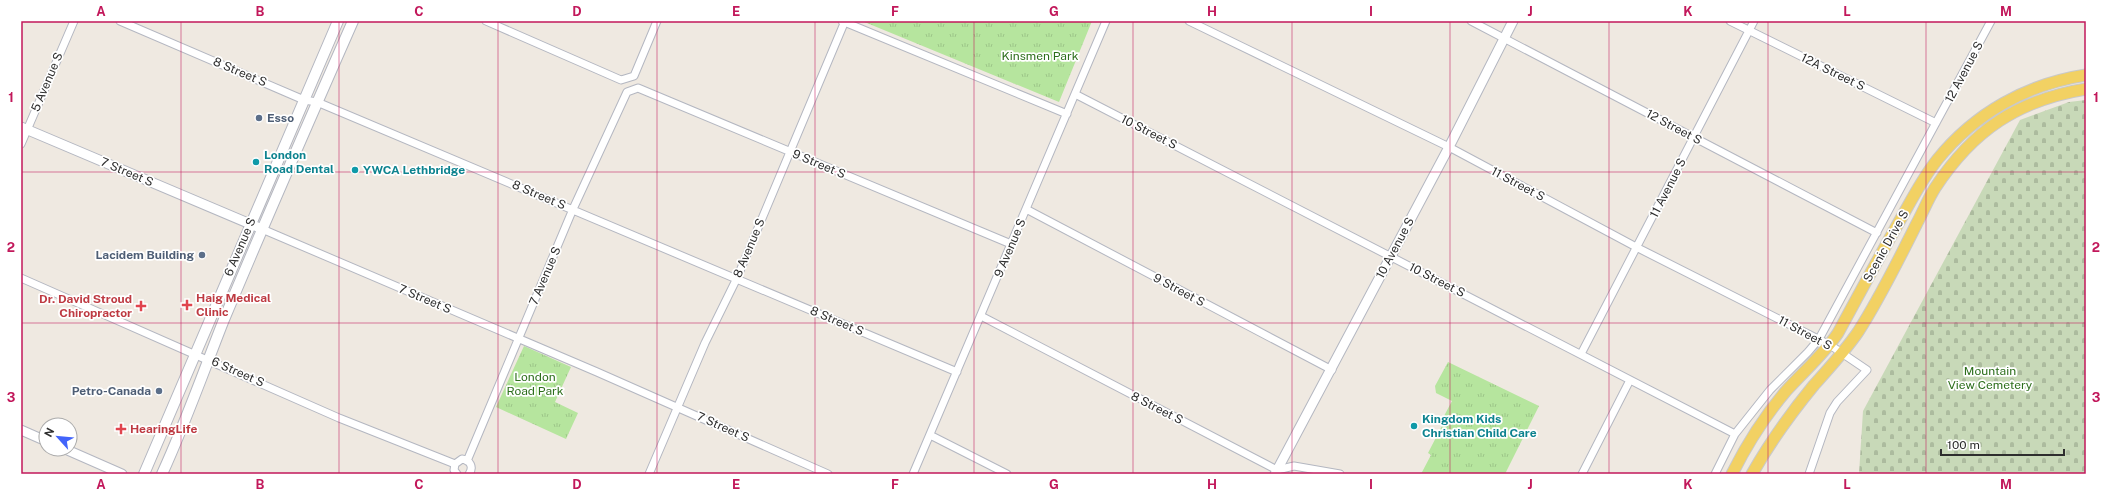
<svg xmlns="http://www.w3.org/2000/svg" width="2107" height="495" font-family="'Public Sans',sans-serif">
<defs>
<pattern id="grass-tufts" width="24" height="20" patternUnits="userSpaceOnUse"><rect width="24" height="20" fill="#b6e59e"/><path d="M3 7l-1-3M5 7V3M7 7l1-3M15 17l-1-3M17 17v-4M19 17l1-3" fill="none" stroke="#9dc588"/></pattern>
<pattern id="cemetery-stones" width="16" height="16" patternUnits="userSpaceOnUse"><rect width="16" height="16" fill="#c8d9b8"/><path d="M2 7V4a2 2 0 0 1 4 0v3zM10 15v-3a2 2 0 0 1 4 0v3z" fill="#acbb9e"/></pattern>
</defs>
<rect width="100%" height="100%" fill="#efe9e1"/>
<path fill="url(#grass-tufts)" d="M 862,21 L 1092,21 L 1059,102 Z
M 524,346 L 571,367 L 555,402 L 578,413 L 566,439 L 496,407 Z
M 1448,362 L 1539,406 L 1505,474 L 1421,474 L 1431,455 L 1428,453 L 1446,418 L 1444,416 L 1452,401 L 1436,393 L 1435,386 Z"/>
<path fill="url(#cemetery-stones)" d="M 2086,100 L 2086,474 L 1859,474 L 1863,411 L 2020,120 L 2069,102 Z"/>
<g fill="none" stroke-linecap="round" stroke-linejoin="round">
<g stroke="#b4b7c1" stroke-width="9">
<path id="minor" d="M 120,21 L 304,100 L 317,102 L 957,372
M 486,21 L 621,80 L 634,76 L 657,21
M 842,21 L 1067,114
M 1189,21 L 1449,147 L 1638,248 L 1830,345 L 1867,370 L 1837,402 L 1830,413 L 1809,474
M 1471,21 L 1877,233
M 1730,21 L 1936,123
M 1075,94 L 1735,434
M 21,144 L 74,21
M 1026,209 L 1332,370
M 262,229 L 597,372 L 828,474
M 21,278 L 339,418 L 455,464
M 981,316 L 1277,470 L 1294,466 L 1340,474
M 1581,354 L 1754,21
M 930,435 L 1007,474
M 467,461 L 573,209 L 627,92 L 638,88 L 1011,244
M 457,474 L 454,470 L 455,464 L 462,459 C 470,460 474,467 469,474
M 649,474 L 705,343 L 737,278 L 845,21
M 913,474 L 1106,21
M 1582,474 L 1630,380
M 1715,474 L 1735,434 L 1770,390 L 1808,352 L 1819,339 L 1991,21"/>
</g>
<g stroke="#b4b7c1" stroke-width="11">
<path id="tertiary" d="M 21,127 L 262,229
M 21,430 L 46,441
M 65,449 L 122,474
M 1275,474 L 1449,147 L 1513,21"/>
</g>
<g stroke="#b4b7c1" stroke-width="12">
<path id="secondary" d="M 144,474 L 338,21
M 162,474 C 185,424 203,373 223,322 C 265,221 309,121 353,21"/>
</g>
<g stroke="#c9c9c9" stroke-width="13">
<path id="primary" d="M 1732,474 C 1747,444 1764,417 1786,391 C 1803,372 1823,355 1838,333 C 1858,296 1878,259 1899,222 C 1911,201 1922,179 1937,160 C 1975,113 2027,84 2086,75
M 1752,474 C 1770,442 1791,413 1814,385 C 1830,367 1845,351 1858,332 C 1880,298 1899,259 1917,223 C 1923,212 1928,199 1935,188 C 1973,130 2018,100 2086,89"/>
</g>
<use href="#minor" stroke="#fff" stroke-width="7"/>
<use href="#tertiary" stroke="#fff" stroke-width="9"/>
<use href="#secondary" stroke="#fff" stroke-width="10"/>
<use href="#primary" stroke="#f2d163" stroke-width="11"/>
</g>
<path fill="none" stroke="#c2185b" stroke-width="1" stroke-opacity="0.55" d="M 181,21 L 181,474M 339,21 L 339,474M 498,21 L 498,474M 657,21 L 657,474M 815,21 L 815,474M 974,21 L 974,474M 1133,21 L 1133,474M 1292,21 L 1292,474M 1450,21 L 1450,474M 1609,21 L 1609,474M 1768,21 L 1768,474M 1926,21 L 1926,474M 21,172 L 2086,172M 21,323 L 2086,323"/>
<g fill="#5c6f8a" stroke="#fff" stroke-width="1.5">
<circle cx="259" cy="118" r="4"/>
<circle cx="202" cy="255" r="4"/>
<circle cx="159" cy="391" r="4"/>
</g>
<g fill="#0f9aa8" stroke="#fff" stroke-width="1.5">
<circle cx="256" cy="162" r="4"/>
<circle cx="355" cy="170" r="4"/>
<circle cx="1414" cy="426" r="4"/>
</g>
<g fill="#e0444e" stroke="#fff" stroke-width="1.5">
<path d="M185 299h4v4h4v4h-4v4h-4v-4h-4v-4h4z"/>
<path d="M139 300h4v4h4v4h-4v4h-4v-4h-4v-4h4z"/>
<path d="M119 423h4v4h4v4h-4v4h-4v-4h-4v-4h4z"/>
</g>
<g text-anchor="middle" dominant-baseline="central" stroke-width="3.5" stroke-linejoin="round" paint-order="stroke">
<g font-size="12" fill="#2c6e1b" stroke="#fff">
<text x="1040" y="56">Kinsmen Park</text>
<text x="1990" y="371">Mountain<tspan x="1990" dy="14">View Cemetery</tspan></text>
<text x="535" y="377">London<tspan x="535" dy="14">Road Park</tspan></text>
</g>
<g font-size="12" fill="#2e2e2e" stroke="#fff">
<text transform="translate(240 72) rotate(23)">8 Street S</text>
<text transform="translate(1833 72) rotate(26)">12A Street S</text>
<text transform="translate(1964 72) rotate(-62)">12 Avenue S</text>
<text transform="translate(47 82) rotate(-67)">5 Avenue S</text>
<text transform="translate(1674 127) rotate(28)">12 Street S</text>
<text transform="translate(1149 132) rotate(27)">10 Street S</text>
<text transform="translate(819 164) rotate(23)">9 Street S</text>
<text transform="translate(127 172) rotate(23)">7 Street S</text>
<text transform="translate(1518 184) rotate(28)">11 Street S</text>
<text transform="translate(1668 188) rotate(-63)">11 Avenue S</text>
<text transform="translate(539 195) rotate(23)">8 Street S</text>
<text transform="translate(1886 246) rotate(-61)">Scenic Drive S</text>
<text transform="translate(240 247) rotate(-67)">6 Avenue S</text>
<text transform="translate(749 248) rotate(-67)">8 Avenue S</text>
<text transform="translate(1010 248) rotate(-67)">9 Avenue S</text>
<text transform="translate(1395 248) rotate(-62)">10 Avenue S</text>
<text transform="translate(545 276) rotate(-67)">7 Avenue S</text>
<text transform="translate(1437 280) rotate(27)">10 Street S</text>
<text transform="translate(1179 290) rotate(28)">9 Street S</text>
<text transform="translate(425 299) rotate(23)">7 Street S</text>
<text transform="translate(837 321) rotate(23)">8 Street S</text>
<text transform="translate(1805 333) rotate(28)">11 Street S</text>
<text transform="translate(238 372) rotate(24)">6 Street S</text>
<text transform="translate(1157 408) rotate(27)">8 Street S</text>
<text transform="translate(723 427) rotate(24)">7 Street S</text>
</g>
<g font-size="12" font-weight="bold" fill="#4e5e75" stroke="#fff" text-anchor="end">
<text x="267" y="118" text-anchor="start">Esso</text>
<text x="194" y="255">Lacidem Building</text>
<text x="151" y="391">Petro-Canada</text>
</g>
<g font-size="12" font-weight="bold" fill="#0d838f" stroke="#fff" text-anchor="start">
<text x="264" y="155">London<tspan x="264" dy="14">Road Dental</tspan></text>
<text x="363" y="170">YWCA Lethbridge</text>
<text x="1422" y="419">Kingdom Kids<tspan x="1422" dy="14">Christian Child Care</tspan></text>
</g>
<g font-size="12" font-weight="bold" fill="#be3a42" stroke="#fff" text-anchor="start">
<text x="196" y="298">Haig Medical<tspan x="196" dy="14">Clinic</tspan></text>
<text x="132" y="299" text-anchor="end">Dr. David Stroud<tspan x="132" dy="14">Chiropractor</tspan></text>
<text x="130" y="429">HearingLife</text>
</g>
</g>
<rect width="2107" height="495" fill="none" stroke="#ffffff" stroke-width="44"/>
<g transform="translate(58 437) rotate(297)"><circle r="19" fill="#ffffff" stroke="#ababab"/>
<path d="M0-3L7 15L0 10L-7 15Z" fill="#4264fb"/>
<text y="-6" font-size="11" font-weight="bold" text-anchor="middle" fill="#2e2e2e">N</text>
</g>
<path d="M1941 449v6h123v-6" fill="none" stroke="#2e2e2e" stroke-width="2"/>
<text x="1947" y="449" font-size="12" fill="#2e2e2e" stroke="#ffffff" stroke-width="3" paint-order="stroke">100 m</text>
<rect x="22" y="22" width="2063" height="451" fill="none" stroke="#c2185b" stroke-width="1.5"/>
<g font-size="13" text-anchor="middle" font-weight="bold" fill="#c2185b">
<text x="101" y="16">A</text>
<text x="260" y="16">B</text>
<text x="419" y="16">C</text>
<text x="577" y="16">D</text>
<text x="736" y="16">E</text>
<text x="895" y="16">F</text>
<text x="1054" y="16">G</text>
<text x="1212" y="16">H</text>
<text x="1371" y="16">I</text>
<text x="1530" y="16">J</text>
<text x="1688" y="16">K</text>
<text x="1847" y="16">L</text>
<text x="2006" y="16">M</text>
<text x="11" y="102">1</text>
<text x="2096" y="102">1</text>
<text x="11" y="252">2</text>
<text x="2096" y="252">2</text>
<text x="11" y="402">3</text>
<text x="2096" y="402">3</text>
<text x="101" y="489">A</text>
<text x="260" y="489">B</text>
<text x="419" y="489">C</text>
<text x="577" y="489">D</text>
<text x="736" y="489">E</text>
<text x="895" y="489">F</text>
<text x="1054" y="489">G</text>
<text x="1212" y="489">H</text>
<text x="1371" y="489">I</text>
<text x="1530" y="489">J</text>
<text x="1688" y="489">K</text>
<text x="1847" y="489">L</text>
<text x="2006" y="489">M</text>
</g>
</svg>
